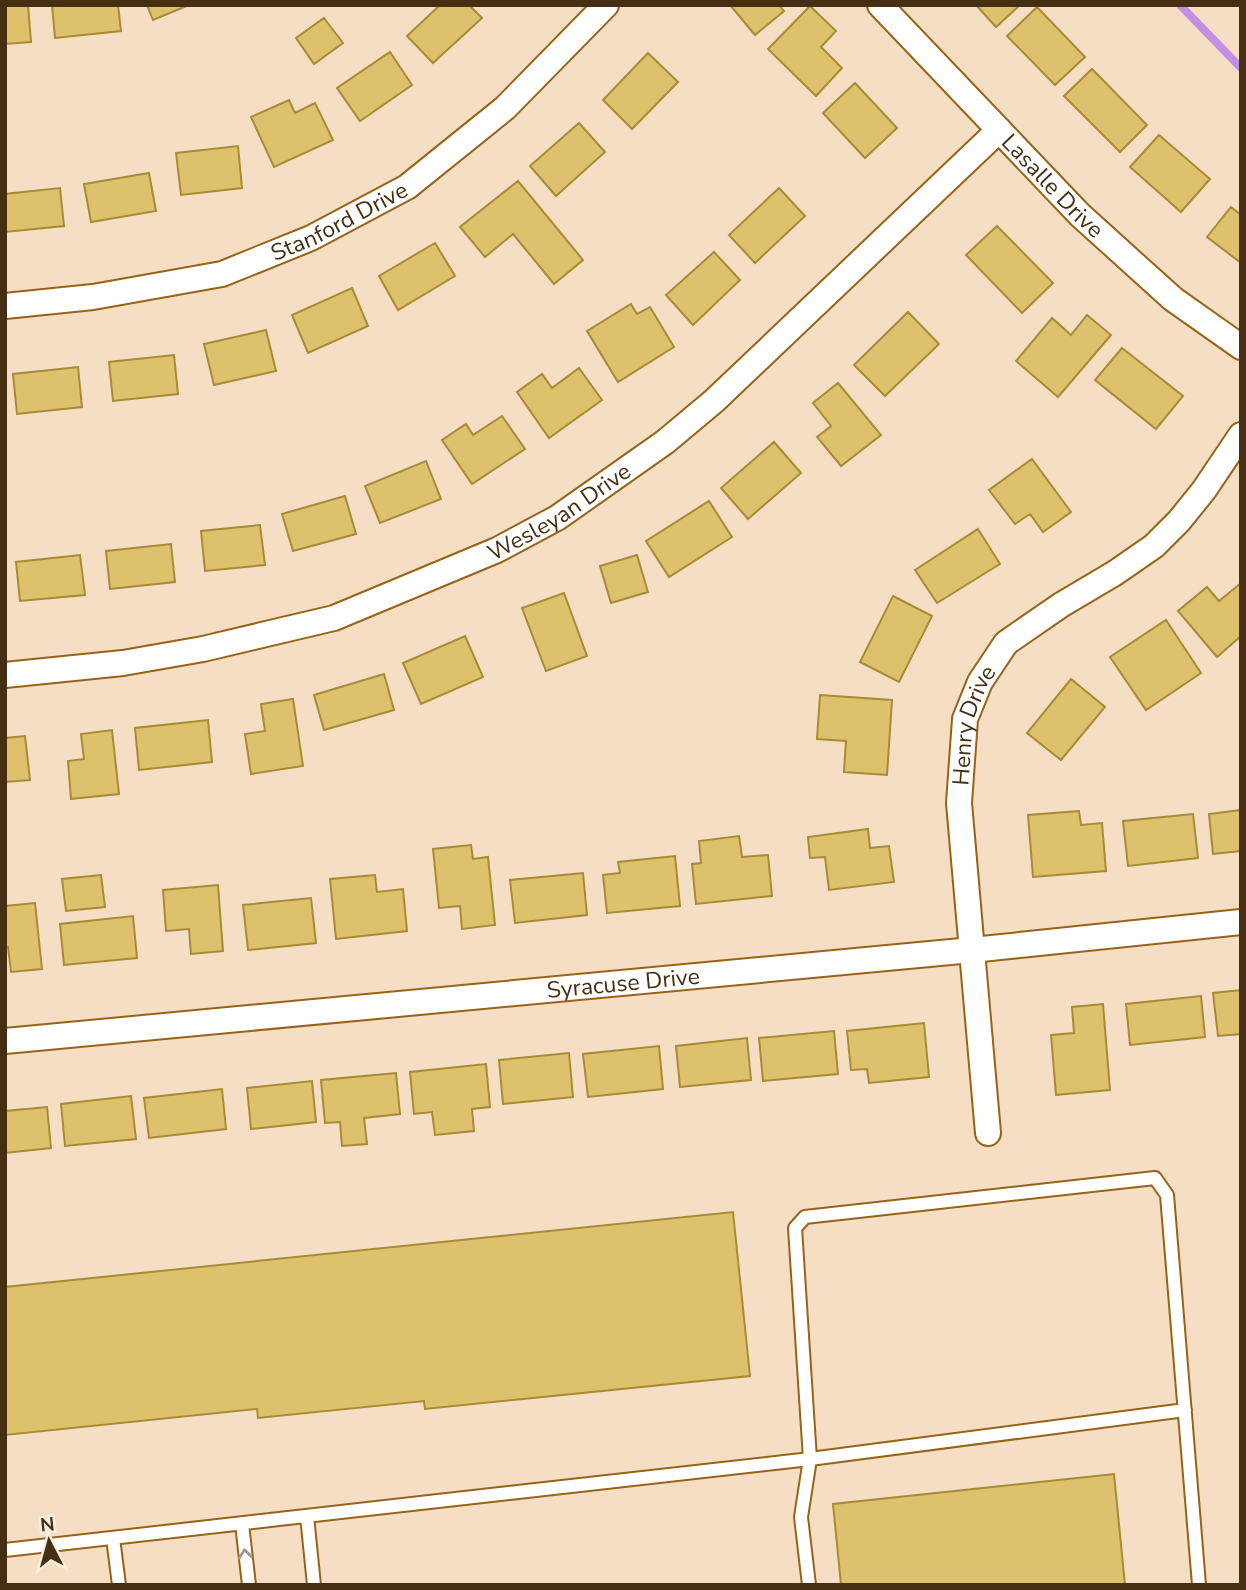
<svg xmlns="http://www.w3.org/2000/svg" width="1246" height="1590" font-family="'Nunito Sans',sans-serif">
<rect width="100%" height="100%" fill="#f6dec4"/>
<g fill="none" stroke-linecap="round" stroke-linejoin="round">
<path stroke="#c28fe5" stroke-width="8" d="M 1180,5 L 1241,68"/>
</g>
<path fill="#dec16d" stroke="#a88b35" stroke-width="2" d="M 28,5 L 31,42 L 5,44 L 5,6 Z
M 52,5 L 118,5 L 121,31 L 55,38 Z
M 147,5 L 189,5 L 153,20 Z
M 440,5 L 469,5 L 482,18 L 433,63 L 407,36 Z
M 730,5 L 779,5 L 784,11 L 755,35 Z
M 976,5 L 1020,5 L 996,27 Z
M 810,6 L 836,31 L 821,47 L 842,68 L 816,96 L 768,49 Z
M 1037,7 L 1085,57 L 1055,85 L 1007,36 Z
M 324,18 L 343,43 L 314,64 L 296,38 Z
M 390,52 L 412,85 L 360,121 L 337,88 Z
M 648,53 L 678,82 L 632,129 L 603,100 Z
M 1092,69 L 1147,125 L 1120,152 L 1064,96 Z
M 855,83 L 897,128 L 865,158 L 823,113 Z
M 289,100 L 295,113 L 315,103 L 333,140 L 274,167 L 251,117 Z
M 579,123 L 605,152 L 556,196 L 530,166 Z
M 1159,135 L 1210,179 L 1181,212 L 1130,167 Z
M 238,146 L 242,188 L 181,195 L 176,153 Z
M 149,173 L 156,211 L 91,222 L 84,184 Z
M 518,181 L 583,260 L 554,284 L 513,234 L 485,257 L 460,227 Z
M 60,188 L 64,226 L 5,232 L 5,194 Z
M 779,188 L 805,216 L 755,263 L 729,235 Z
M 1231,207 L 1241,215 L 1241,263 L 1207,237 Z
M 997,226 L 1053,283 L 1022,313 L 966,255 Z
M 435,243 L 455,276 L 398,310 L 379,276 Z
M 714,252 L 740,280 L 693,325 L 666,295 Z
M 352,288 L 368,326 L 308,353 L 292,315 Z
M 631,304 L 637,314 L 650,307 L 674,347 L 618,382 L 587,331 Z
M 908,312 L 939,344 L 885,396 L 854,365 Z
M 1087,315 L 1111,335 L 1058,397 L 1016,361 L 1052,318 L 1071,335 Z
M 266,330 L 276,371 L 214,385 L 204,344 Z
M 1122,348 L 1183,396 L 1156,429 L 1095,380 Z
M 174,355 L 178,394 L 113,401 L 109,362 Z
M 78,367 L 82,407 L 17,414 L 13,374 Z
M 579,368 L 602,400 L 549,438 L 517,392 L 542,374 L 552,388 Z
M 838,383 L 881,435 L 841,466 L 817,437 L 831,426 L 813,403 Z
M 502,416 L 525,449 L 472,484 L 442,440 L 466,424 L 473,435 Z
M 774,442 L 801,473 L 748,519 L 721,488 Z
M 1032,459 L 1071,512 L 1043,532 L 1030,514 L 1015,524 L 989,490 Z
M 426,461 L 441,499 L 380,523 L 365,486 Z
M 345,496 L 356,534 L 293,551 L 282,514 Z
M 709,501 L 732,537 L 669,577 L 646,541 Z
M 260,525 L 265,565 L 205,571 L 201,531 Z
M 978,529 L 1000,564 L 937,603 L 915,570 Z
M 171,544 L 175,582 L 110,589 L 106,551 Z
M 80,555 L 85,595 L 20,601 L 16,562 Z
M 637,555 L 648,592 L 611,603 L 600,566 Z
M 1241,583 L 1241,636 L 1217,657 L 1178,611 L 1207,587 L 1219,601 Z
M 564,593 L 587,656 L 546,671 L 522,608 Z
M 893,596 L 932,616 L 899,682 L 860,662 Z
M 1166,620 L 1201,673 L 1146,710 L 1110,657 Z
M 465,636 L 483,677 L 421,704 L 403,663 Z
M 384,674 L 394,710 L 324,730 L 314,695 Z
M 1071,679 L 1105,707 L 1061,760 L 1027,733 Z
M 820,695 L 892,700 L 887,775 L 844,772 L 846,741 L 817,739 Z
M 293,699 L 303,766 L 251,774 L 245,734 L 265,731 L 261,704 Z
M 208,720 L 212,762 L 139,770 L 135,728 Z
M 112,730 L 119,794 L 71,799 L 68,761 L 84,759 L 81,734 Z
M 25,736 L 30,780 L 5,782 L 5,738 Z
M 1241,810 L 1241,851 L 1213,854 L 1209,814 Z
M 1079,811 L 1081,825 L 1102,823 L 1106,871 L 1033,877 L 1028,815 Z
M 1193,814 L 1198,858 L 1128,866 L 1123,821 Z
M 868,829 L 870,848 L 889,846 L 894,882 L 829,890 L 825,857 L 810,858 L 808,837 Z
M 739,836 L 742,857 L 768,855 L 772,896 L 696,904 L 692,864 L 701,863 L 699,841 Z
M 471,845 L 473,859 L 488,857 L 495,925 L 462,929 L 460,906 L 439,908 L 433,849 Z
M 675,856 L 680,906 L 607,913 L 603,875 L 620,873 L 618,862 Z
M 583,873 L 587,915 L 515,923 L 510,880 Z
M 101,875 L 105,907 L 66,911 L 62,879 Z
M 375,875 L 377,892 L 403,889 L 407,931 L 336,939 L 330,879 Z
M 218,885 L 223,951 L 191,954 L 189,929 L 166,931 L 163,890 Z
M 311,898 L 316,943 L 248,950 L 243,905 Z
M 35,903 L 42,969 L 11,972 L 8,947 L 5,948 L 5,906 Z
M 133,916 L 137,958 L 64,965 L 60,924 Z
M 1241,990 L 1241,1034 L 1218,1036 L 1213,993 Z
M 1201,996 L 1205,1037 L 1130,1045 L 1126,1004 Z
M 1103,1004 L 1110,1090 L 1056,1095 L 1051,1035 L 1074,1033 L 1072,1007 Z
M 924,1023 L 929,1077 L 869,1083 L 867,1069 L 851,1070 L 847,1031 Z
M 834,1031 L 838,1074 L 763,1081 L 759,1038 Z
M 747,1038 L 751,1080 L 680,1087 L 676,1046 Z
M 659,1046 L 663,1089 L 588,1097 L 583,1054 Z
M 569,1053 L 573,1097 L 503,1104 L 499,1060 Z
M 486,1064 L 490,1107 L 472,1109 L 474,1131 L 435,1135 L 432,1112 L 414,1114 L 410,1072 Z
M 396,1073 L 400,1114 L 364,1118 L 367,1144 L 342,1146 L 340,1122 L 325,1123 L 321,1080 Z
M 312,1081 L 316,1122 L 251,1129 L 247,1088 Z
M 222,1089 L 226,1129 L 149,1138 L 144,1098 Z
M 131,1096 L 136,1139 L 65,1146 L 61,1104 Z
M 47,1107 L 51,1148 L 5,1153 L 5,1111 Z
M 733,1212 L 750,1376 L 425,1409 L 424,1401 L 258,1418 L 257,1409 L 5,1435 L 5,1287 Z
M 1114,1474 L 1125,1585 L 841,1585 L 833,1504 Z"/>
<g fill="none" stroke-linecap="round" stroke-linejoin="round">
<g stroke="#976316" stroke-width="16">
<path id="service" d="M 307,1516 L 314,1585
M 242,1524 L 249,1585
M 113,1538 L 119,1585
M 5,1550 L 810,1459 L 1185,1410
M 809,1585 L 801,1517 L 810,1459 L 795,1228 L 805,1217 L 1155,1178 L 1167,1195 L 1199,1585"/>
</g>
<g stroke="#976316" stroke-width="28">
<g id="minor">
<path id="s1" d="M 880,5 L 1080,215 L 1173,299 L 1241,347"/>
<path id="s2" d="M 5,306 L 93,297 L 222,274 L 311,238 L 407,187 L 505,108 L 606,5"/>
<path id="s3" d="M 5,675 L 123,663 L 203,649 L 334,618 L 497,550 L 557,518 L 665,442 L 714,401 L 999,130"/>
<path id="s4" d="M 5,1041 L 972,950 L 1241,922"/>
<path id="s5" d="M 988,1133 L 959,803 L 965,719 L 980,682 L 1006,643 L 1061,605 L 1115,573 L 1154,546 L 1179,521 L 1204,490 L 1241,435"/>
</g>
</g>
<use href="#service" stroke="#fff" stroke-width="12"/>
<use href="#minor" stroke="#fff" stroke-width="24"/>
</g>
<defs><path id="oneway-chevron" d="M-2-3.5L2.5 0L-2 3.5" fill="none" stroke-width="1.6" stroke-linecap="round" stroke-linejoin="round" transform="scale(1.75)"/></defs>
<use stroke="#a29688" href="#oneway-chevron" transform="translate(245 1554) rotate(-96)"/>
<g text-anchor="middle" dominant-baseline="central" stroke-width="5" stroke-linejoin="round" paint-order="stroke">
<g font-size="23" fill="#452e11" stroke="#faeee0">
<text stroke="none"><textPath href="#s1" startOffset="250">Lasalle Drive</textPath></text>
<text stroke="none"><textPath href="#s2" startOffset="348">Stanford Drive</textPath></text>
<text stroke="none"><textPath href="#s3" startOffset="584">Wesleyan Drive</textPath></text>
<text stroke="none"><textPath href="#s5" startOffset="411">Henry Drive</textPath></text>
<text stroke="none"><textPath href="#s4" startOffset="621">Syracuse Drive</textPath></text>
</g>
</g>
<rect width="1246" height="1590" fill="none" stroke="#452e11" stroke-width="14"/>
<g transform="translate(49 1541) rotate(354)" stroke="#faeee0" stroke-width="5" paint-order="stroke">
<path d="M0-5L12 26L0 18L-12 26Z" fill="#452e11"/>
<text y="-10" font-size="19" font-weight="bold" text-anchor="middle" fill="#452e11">N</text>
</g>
</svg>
